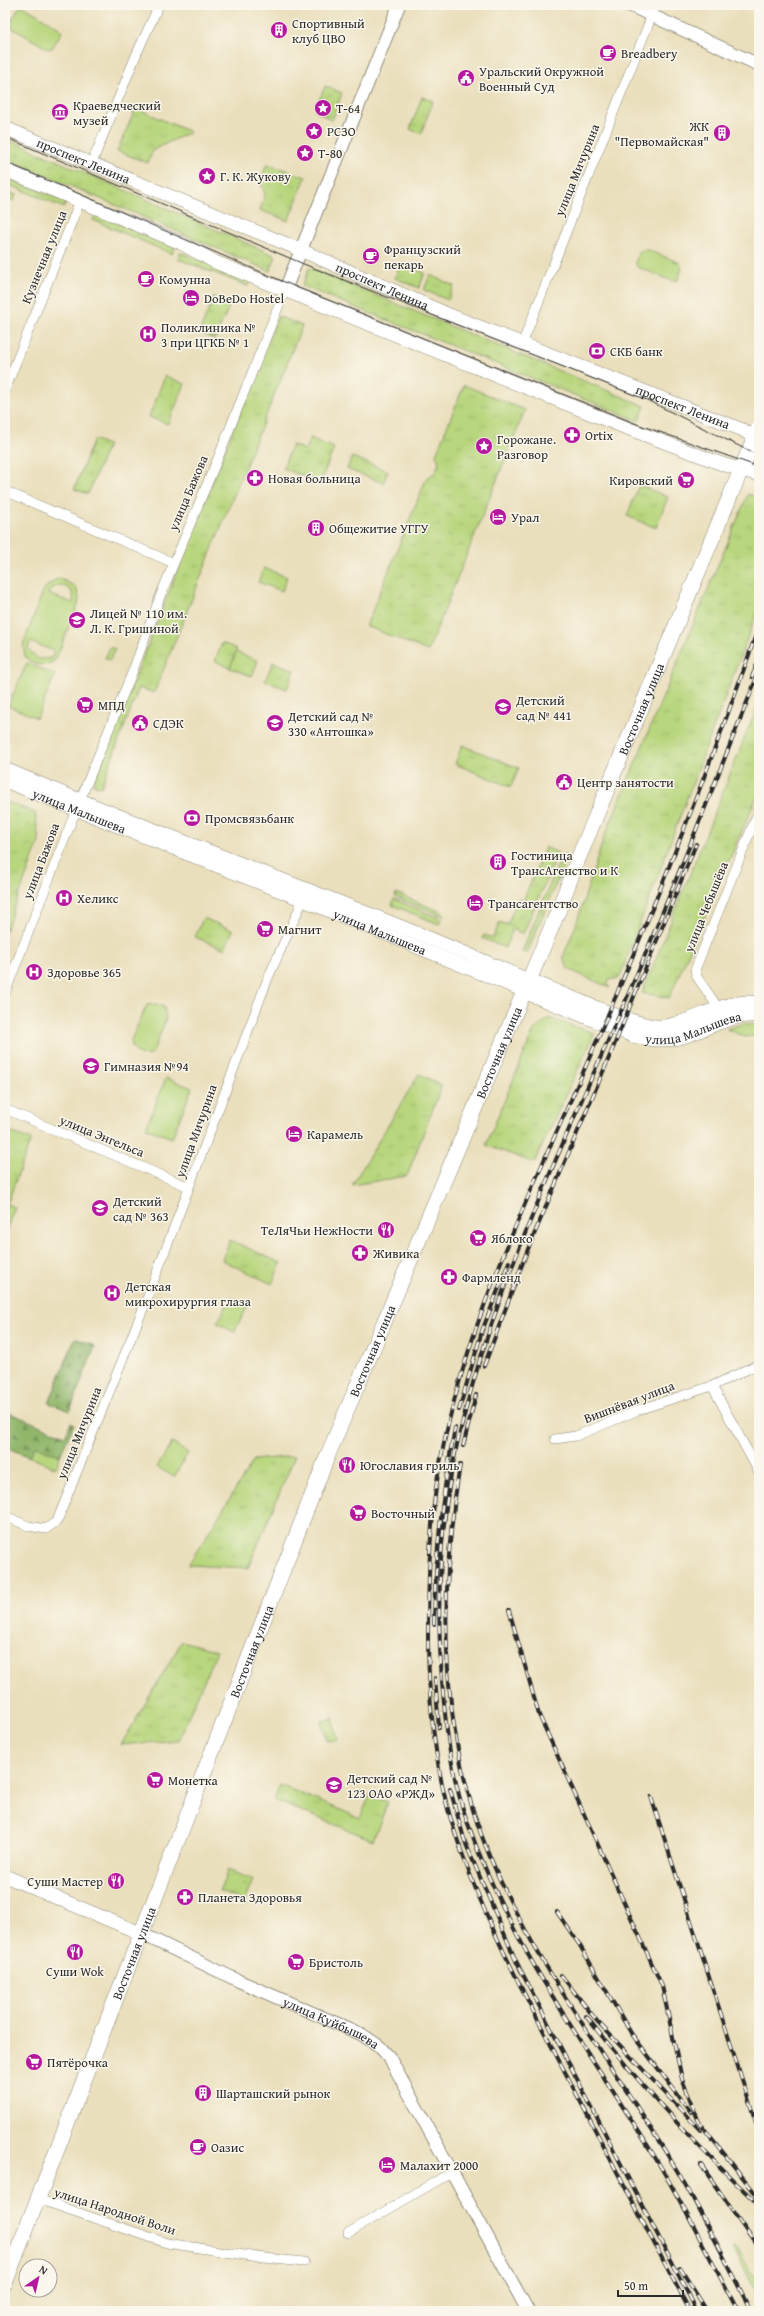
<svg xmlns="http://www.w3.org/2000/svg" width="764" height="2316" font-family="'Gentium Book Plus',serif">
<defs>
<pattern id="grass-tufts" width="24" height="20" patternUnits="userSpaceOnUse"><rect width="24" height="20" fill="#b8d67d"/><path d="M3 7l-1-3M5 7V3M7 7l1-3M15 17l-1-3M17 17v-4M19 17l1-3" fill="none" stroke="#9eb86c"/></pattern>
<pattern id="forest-firs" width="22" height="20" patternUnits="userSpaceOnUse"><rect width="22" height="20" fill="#92b76c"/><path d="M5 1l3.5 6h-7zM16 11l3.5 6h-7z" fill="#779559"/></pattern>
</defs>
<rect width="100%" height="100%" fill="#fbf7ec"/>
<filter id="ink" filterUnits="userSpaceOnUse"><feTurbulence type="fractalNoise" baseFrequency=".025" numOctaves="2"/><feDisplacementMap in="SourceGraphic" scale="8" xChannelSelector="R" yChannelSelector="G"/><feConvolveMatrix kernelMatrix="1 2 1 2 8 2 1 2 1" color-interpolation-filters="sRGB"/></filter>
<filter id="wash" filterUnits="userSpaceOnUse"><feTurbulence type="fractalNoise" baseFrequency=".012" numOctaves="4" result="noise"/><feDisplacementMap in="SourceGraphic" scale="16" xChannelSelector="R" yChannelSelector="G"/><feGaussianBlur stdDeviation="0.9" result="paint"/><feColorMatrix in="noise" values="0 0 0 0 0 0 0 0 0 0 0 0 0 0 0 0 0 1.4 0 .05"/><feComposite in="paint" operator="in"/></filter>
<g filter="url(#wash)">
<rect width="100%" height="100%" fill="#eadfbc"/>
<path fill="url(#grass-tufts)" stroke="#728054" d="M 325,86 L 342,93 L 332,121 L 315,110 Z
M 422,97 L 433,101 L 421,134 L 410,129 Z
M 136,108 L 190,132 L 153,150 L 148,163 L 117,151 Z
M 5,138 L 276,256 L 270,271 L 5,158 Z
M 267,164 L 306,177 L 288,221 L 260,210 L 265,195 L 260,180 Z
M 5,177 L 66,202 L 64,208 L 5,183 Z
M 5,190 L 16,195 L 14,201 L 5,198 Z
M 96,214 L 175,247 L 172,254 L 93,220 Z
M 180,252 L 251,281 L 248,286 L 178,259 Z
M 401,263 L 425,273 L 419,288 L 395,278 Z
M 309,268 L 645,406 L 639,421 L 302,286 Z
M 430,275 L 454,286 L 448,300 L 424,290 Z
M 214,297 L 230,304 L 215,339 L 199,333 Z
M 278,316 L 302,326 L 154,693 L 139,688 L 101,787 L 93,784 Z
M 165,376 L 185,384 L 168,424 L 149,417 Z
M 464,385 L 525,410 L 428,651 L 366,626 L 427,477 L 434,474 L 439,463 L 436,454 Z
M 310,438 L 334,448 L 320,483 L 283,468 L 292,445 L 305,450 Z
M 94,439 L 108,445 L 88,494 L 74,489 Z
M 352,457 L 388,471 L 383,483 L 347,469 Z
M 639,485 L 668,497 L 656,528 L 627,516 Z
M 748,494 L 759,498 L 759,607 L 619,979 L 609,979 L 608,985 L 610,988 L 568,969 L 563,957 L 577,922 L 603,840 Z
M 222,643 L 237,649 L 230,668 L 215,661 Z
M 110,647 L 115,649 L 110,660 L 105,658 Z
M 273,662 L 294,670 L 287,689 L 265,681 Z
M 759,702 L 759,792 L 669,998 L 642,993 Z
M 462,745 L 519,768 L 511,787 L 455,764 Z
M 5,801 L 35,813 L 39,842 L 5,932 Z
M 545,847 L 558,853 L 523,934 L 513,929 L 505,948 L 482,938 L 484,935 L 493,938 L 500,922 L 507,925 L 518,899 L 523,901 Z
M 562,855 L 567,857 L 527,953 L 522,952 Z
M 396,893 L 444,913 L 443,916 L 395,897 Z
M 394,899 L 442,919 L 439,924 L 392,905 Z
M 203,918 L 233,930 L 225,949 L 195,937 Z
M 549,1018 L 595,1033 L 534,1163 L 486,1145 L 534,1030 Z
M 744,1023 L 759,1025 L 759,1035 L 745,1037 L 727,1029 Z
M 419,1074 L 442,1085 L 407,1176 L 352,1185 Z
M 11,1132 L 31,1140 L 7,1204 L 15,1207 L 5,1234 L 5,1147 Z
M 230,1240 L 281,1263 L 272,1284 L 222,1260 Z
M 295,1456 L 248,1568 L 188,1565 L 254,1460 Z
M 182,1641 L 217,1651 L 178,1740 L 121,1745 Z
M 333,1718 L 338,1740 L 327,1741 L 322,1721 Z
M 280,1785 L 360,1818 L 370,1795 L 388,1802 L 373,1840 L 274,1800 Z
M 228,1870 L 253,1880 L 244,1902 L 219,1891 Z
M 735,2248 L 759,2286 L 759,2296 L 732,2249 Z"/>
<path fill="url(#forest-firs)" stroke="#5e714c" d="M 75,1338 L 95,1346 L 70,1411 L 49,1403 Z
M 5,1411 L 65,1436 L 71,1422 L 74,1424 L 60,1456 L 35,1446 L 30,1457 L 5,1447 L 5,1431 L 9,1422 L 5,1420 Z"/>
<path fill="#b8d67d" stroke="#728054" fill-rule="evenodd" d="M 20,6 L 25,7 L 59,28 L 62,32 L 52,48 L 48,49 L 12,28 L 10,23 Z
M 645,249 L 680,263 L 682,268 L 678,280 L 673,281 L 637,267 L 635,262 L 640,251 Z
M 264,568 L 287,577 L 282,591 L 258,582 Z
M 59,578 L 76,587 L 79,598 L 78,604 L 56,659 C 46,668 33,667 25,656 L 23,645 L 43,591 L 48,585 ZM 60,585 C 69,587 75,592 73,603 L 48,594 L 51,589 ZM 30,642 L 54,651 L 54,652 L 51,658 L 38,659 L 28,649 Z
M 236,652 L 258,661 L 252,676 L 230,668 Z
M 27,663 L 55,675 L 37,718 L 8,706 Z
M 155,1004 L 164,1007 L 166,1019 L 152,1054 C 145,1058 137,1054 132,1048 L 131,1040 L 147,1005 Z
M 166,1078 L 192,1088 L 172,1138 L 146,1128 Z
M 231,1297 L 248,1306 L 234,1332 L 217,1323 Z
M 172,1443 L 188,1453 L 174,1477 L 157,1467 Z
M 35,1446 L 60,1456 L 56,1468 L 30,1457 Z"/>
</g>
<g filter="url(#ink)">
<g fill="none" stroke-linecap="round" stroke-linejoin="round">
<g stroke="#8a8574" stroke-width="10">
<path id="minor" d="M 91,165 L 137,53 L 159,5
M 522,344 L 656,5
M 5,390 L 80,201
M 5,491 L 174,563
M 5,993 L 72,820 L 132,673 L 161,594 L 218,458 L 285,290
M 719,1009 L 697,977 L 695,970 L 759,810
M 5,1109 L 189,1187
M 712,1386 L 759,1472
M 555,1439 L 576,1436 L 641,1409 L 712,1386 L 759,1364
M 5,1516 L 28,1526 L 46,1529 L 57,1521 L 145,1304 L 268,978 L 303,900
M 38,2199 L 167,2243 L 264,2258 L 304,2262
M 348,2233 L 452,2172"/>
</g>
<g stroke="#8a8574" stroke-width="14">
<g id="tertiary">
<path d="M 629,5 L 759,65"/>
<path d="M 285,290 L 399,5"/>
<path id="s1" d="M 140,1933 L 239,1981 L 361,2034 L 379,2046 L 389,2057 L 528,2311"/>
</g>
</g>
<g stroke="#8a8574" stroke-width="14">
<g id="secondary">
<path id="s2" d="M 5,128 L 289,245 L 447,314 L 743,430 L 759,441"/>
<path d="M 5,170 L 181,243 L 215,262 L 624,427 L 722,464 L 759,475"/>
<path d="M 5,769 C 178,843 356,904 528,980"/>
<path id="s3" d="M 5,781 L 313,904 L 524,991"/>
<path d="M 5,1876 L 140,1933"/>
</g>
</g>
<g stroke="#8a8574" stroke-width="16">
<g id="primary">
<path d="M 528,980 C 555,991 639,1030 663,1027 C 695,1024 725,998 759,1004"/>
<path id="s4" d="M 524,991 L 633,1035 C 648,1039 663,1041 679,1037 C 706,1030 729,1012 759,1015"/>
<path id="s5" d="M 5,2283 L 327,1457 L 557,914 L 578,859 L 759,427"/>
</g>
</g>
<use href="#minor" stroke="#fff" stroke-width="9"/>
<use href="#tertiary" stroke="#fff" stroke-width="12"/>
<use href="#secondary" stroke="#fff" stroke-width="13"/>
<use href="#primary" stroke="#fff" stroke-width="15"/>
<path stroke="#2b2b2b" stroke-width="1" d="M 5,137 L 306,265 L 647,400 L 759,456
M 5,162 L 296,287 L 637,424 L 759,467"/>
<g stroke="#2b2b2b" stroke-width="4">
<path id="rail" d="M 752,677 L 759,660
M 484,1366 L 528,1249 L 611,1053 L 696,844
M 459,1410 L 482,1331 L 509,1262
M 463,1446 L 476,1395
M 460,1465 C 441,1579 439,1699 473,1810 C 512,1937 605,2051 673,2164 C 702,2211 726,2262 751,2311
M 509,1610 L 539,1715 L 662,1986 L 682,2079 L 699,2122 L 759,2198
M 434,1624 C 435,1557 442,1493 455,1428
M 435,1678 L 439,1728
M 450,1789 L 465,1842 L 516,1961 L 697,2311
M 651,1797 L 759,2132
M 557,1912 L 579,1944 L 631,2033 L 691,2112
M 561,1975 L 597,2021 L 700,2130
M 586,2016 C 639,2084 696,2146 759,2205
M 701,2165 L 759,2248
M 680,2268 L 707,2311
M 690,2311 C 647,2231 606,2150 564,2070 C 522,1990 479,1910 452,1823 C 434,1765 429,1703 428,1644 C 428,1590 429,1535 437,1481 C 462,1322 539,1177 601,1031 C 658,898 712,762 759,626
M 738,2311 C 710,2259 684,2205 653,2154 C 585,2045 509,1944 467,1821 C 451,1776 446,1729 442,1681 C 435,1594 441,1501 464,1416 C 500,1275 567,1135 625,1002 C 672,893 715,782 759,672"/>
</g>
<use href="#rail" stroke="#fbf7ec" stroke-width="2.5" stroke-dasharray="8" stroke-linecap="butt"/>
</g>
</g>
<defs>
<g id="building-disc" transform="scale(0.9)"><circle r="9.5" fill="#b5179e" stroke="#fbf7ec"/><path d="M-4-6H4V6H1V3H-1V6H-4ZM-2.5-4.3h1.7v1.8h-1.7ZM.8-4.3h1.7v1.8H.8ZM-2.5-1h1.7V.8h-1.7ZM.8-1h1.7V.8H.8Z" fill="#fff"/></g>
<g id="cafe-disc" transform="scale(0.9)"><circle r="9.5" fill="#b5179e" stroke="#fbf7ec"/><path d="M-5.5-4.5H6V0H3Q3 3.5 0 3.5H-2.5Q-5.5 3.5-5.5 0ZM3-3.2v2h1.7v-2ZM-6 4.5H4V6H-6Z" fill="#fff"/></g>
<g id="civic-disc" transform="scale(0.9)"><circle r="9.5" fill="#b5179e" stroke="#fbf7ec"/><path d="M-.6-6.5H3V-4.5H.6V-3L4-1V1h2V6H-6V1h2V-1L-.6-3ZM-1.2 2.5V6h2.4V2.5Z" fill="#fff"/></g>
<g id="sight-disc" transform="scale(0.9)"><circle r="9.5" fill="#b5179e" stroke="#fbf7ec"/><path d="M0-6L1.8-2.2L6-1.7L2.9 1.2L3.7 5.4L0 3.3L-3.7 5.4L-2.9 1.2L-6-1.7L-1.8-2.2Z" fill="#fff"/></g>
<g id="museum-disc" transform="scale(0.9)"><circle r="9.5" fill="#b5179e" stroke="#fbf7ec"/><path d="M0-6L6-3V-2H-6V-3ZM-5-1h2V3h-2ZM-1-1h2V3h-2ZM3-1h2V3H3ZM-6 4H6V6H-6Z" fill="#fff"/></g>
<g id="hotel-disc" transform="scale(0.9)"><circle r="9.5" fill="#b5179e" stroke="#fbf7ec"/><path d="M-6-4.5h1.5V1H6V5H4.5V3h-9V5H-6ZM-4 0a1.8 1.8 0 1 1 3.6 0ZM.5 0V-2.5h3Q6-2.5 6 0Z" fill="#fff"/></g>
<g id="hospital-disc" transform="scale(0.9)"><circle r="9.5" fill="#b5179e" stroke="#fbf7ec"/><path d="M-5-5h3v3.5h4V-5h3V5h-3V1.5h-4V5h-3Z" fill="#fff"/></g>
<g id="bank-disc" transform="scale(0.9)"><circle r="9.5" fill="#b5179e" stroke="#fbf7ec"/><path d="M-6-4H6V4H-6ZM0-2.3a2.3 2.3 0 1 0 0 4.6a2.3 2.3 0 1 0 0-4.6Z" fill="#fff"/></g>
<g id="pharmacy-disc" transform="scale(0.9)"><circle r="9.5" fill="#b5179e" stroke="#fbf7ec"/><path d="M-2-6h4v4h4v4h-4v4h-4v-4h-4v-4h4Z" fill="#fff"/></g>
<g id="supermarket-disc" transform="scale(0.9)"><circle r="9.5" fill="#b5179e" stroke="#fbf7ec"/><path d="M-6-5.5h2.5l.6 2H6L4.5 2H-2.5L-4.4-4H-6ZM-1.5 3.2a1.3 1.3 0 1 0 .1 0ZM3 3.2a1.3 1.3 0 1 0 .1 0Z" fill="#fff"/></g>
<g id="school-disc" transform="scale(0.9)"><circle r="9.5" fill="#b5179e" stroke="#fbf7ec"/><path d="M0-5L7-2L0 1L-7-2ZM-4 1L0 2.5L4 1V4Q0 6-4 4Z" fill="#fff"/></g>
<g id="restaurant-disc" transform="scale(0.9)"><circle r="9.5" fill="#b5179e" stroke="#fbf7ec"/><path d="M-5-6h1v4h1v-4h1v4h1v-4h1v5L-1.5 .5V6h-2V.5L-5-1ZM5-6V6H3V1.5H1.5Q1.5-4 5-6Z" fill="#fff"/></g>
</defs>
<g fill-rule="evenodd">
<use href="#building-disc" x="279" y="30"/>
<use href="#cafe-disc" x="608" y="53"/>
<use href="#civic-disc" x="466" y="78"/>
<use href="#sight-disc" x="323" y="108"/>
<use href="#museum-disc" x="60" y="112"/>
<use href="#sight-disc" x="314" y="131"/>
<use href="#building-disc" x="722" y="133"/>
<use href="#sight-disc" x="305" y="153"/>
<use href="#sight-disc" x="207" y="176"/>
<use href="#cafe-disc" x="371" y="256"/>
<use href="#cafe-disc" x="146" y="279"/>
<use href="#hotel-disc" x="191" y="298"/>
<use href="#hospital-disc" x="148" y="334"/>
<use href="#bank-disc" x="597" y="351"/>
<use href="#pharmacy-disc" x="572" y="435"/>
<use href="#sight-disc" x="484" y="446"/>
<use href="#pharmacy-disc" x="255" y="478"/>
<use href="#supermarket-disc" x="686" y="480"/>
<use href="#hotel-disc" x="498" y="517"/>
<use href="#building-disc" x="316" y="528"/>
<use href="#school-disc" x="77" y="620"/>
<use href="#supermarket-disc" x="85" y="705"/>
<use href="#school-disc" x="503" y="707"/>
<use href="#civic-disc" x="140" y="723"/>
<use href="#school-disc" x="275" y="723"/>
<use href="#civic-disc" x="564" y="782"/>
<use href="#bank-disc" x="192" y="818"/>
<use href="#building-disc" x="498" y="862"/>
<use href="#hospital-disc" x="64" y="898"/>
<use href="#hotel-disc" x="475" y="903"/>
<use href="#supermarket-disc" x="265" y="929"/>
<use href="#hospital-disc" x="34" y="972"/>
<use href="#school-disc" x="91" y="1066"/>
<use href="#hotel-disc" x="294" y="1134"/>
<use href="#school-disc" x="100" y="1208"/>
<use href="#restaurant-disc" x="386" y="1230"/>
<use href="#supermarket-disc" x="478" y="1238"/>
<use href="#pharmacy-disc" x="360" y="1253"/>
<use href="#pharmacy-disc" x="449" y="1277"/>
<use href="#hospital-disc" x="112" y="1293"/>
<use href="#restaurant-disc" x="347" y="1465"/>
<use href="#supermarket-disc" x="358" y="1513"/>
<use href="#supermarket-disc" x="155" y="1780"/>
<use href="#school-disc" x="334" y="1785"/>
<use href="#restaurant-disc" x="116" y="1881"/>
<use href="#pharmacy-disc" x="185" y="1897"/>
<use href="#restaurant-disc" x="75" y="1952"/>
<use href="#supermarket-disc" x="296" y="1962"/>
<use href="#supermarket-disc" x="34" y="2062"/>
<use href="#building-disc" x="203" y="2093"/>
<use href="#cafe-disc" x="198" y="2147"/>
<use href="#hotel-disc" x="387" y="2165"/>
</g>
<g text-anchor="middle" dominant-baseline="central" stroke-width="3" stroke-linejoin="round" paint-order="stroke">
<g font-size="13" fill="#2b2b2b" stroke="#fbf7ec" text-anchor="start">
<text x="292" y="23">Спортивный<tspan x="292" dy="15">клуб ЦВО</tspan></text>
<text x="621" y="53">Breadbery</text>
<text x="479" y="71">Уральский Окружной<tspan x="479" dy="15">Военный Суд</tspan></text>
<text x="73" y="105">Краеведческий<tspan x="73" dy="15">музей</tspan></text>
<text x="336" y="108">Т-64</text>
<text x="709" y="126" text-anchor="end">ЖК<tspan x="709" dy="15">"Первомайская"</tspan></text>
<text x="327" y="131">РСЗО</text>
<text x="318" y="153">Т-80</text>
<text x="220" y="176">Г. К. Жукову</text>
<text x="384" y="249">Французский<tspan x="384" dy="15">пекарь</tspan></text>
<text x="159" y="279">Комунна</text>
<text x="204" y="298">DoBeDo Hostel</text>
<text x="161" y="327">Поликлиника №<tspan x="161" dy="15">3 при ЦГКБ № 1</tspan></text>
<text x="610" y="351">СКБ банк</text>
<text x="585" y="435">Ortix</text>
<text x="497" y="439">Горожане.<tspan x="497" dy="15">Разговор</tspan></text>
<text x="268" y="478">Новая больница</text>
<text x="673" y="480" text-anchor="end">Кировский</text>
<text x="511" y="517">Урал</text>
<text x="329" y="528">Общежитие УГГУ</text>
<text x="90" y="613">Лицей № 110 им.<tspan x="90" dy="15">Л. К. Гришиной</tspan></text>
<text x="516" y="700">Детский<tspan x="516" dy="15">сад № 441</tspan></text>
<text x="98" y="705">МПД</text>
<text x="288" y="716">Детский сад №<tspan x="288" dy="15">330 «Антошка»</tspan></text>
<text x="153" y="723">СДЭК</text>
<text x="577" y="782">Центр занятости</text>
<text x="205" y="818">Промсвязьбанк</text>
<text x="511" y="855">Гостиница<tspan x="511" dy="15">ТрансАгенство и К</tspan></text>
<text x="77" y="898">Хеликс</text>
<text x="488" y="903">Трансагентство</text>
<text x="278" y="929">Магнит</text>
<text x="47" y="972">Здоровье 365</text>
<text x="104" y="1066">Гимназия №94</text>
<text x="307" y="1134">Карамель</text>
<text x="113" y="1201">Детский<tspan x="113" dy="15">сад № 363</tspan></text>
<text x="373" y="1230" text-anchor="end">ТеЛяЧьи НежНости</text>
<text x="491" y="1238">Яблоко</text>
<text x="373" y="1253">Живика</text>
<text x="462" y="1277">Фармленд</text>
<text x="125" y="1286">Детская<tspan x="125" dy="15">микрохирургия глаза</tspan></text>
<text x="360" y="1465">Югославия гриль</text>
<text x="371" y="1513">Восточный</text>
<text x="347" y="1778">Детский сад №<tspan x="347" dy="15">123 ОАО «РЖД»</tspan></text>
<text x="168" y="1780">Монетка</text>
<text x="103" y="1881" text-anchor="end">Суши Мастер</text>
<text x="198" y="1897">Планета Здоровья</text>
<text x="309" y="1962">Бристоль</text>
<text x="75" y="1971" text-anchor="middle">Суши Wok</text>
<text x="47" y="2062">Пятёрочка</text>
<text x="216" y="2093">Шарташский рынок</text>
<text x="211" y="2147">Оазис</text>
<text x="400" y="2165">Малахит 2000</text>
</g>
<g font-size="13" fill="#2b2b2b" stroke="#fbf7ec">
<text stroke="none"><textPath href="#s2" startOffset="85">проспект Ленина</textPath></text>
<text transform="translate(577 170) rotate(-68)">улица Мичурина</text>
<text transform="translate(44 257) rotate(-68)">Кузнечная улица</text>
<text stroke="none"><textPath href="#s2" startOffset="409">проспект Ленина</textPath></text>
<text stroke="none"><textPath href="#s2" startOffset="733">проспект Ленина</textPath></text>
<text transform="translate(188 493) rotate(-67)">улица Бажова</text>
<text stroke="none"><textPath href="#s5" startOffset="1698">Восточная улица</textPath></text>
<text stroke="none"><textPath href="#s3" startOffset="80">улица Малышева</textPath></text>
<text transform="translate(41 861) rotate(-69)">улица Бажова</text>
<text transform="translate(706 907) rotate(-68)">улица Чебышёва</text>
<text stroke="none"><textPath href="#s3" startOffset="404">улица Малышева</textPath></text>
<text stroke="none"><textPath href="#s4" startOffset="180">улица Малышева</textPath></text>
<text stroke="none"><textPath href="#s5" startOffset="1326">Восточная улица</textPath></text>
<text transform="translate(196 1131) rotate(-70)">улица Мичурина</text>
<text transform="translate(102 1136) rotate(22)">улица Энгельса</text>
<text stroke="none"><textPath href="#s5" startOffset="1002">Восточная улица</textPath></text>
<text transform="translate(629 1402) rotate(-21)">Вишнёвая улица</text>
<text transform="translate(79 1433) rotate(-68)">улица Мичурина</text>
<text stroke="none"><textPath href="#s5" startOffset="678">Восточная улица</textPath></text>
<text stroke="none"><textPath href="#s5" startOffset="354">Восточная улица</textPath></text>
<text stroke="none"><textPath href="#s1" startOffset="211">улица Куйбышева</textPath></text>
<text transform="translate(115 2211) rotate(18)">улица Народной Воли</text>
</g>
</g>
<rect width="764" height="2316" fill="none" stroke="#fbf7ec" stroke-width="20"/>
<g transform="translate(38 2278) rotate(34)"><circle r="19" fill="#fbf7ec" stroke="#a8a59f"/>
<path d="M0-3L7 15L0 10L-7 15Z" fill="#b5179e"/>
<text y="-6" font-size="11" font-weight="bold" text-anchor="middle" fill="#2b2b2b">N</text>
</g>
<path d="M618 2290v6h65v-6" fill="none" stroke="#2b2b2b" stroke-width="2"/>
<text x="624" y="2290" font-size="12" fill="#2b2b2b" stroke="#fbf7ec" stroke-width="3" paint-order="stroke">50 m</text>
</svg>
